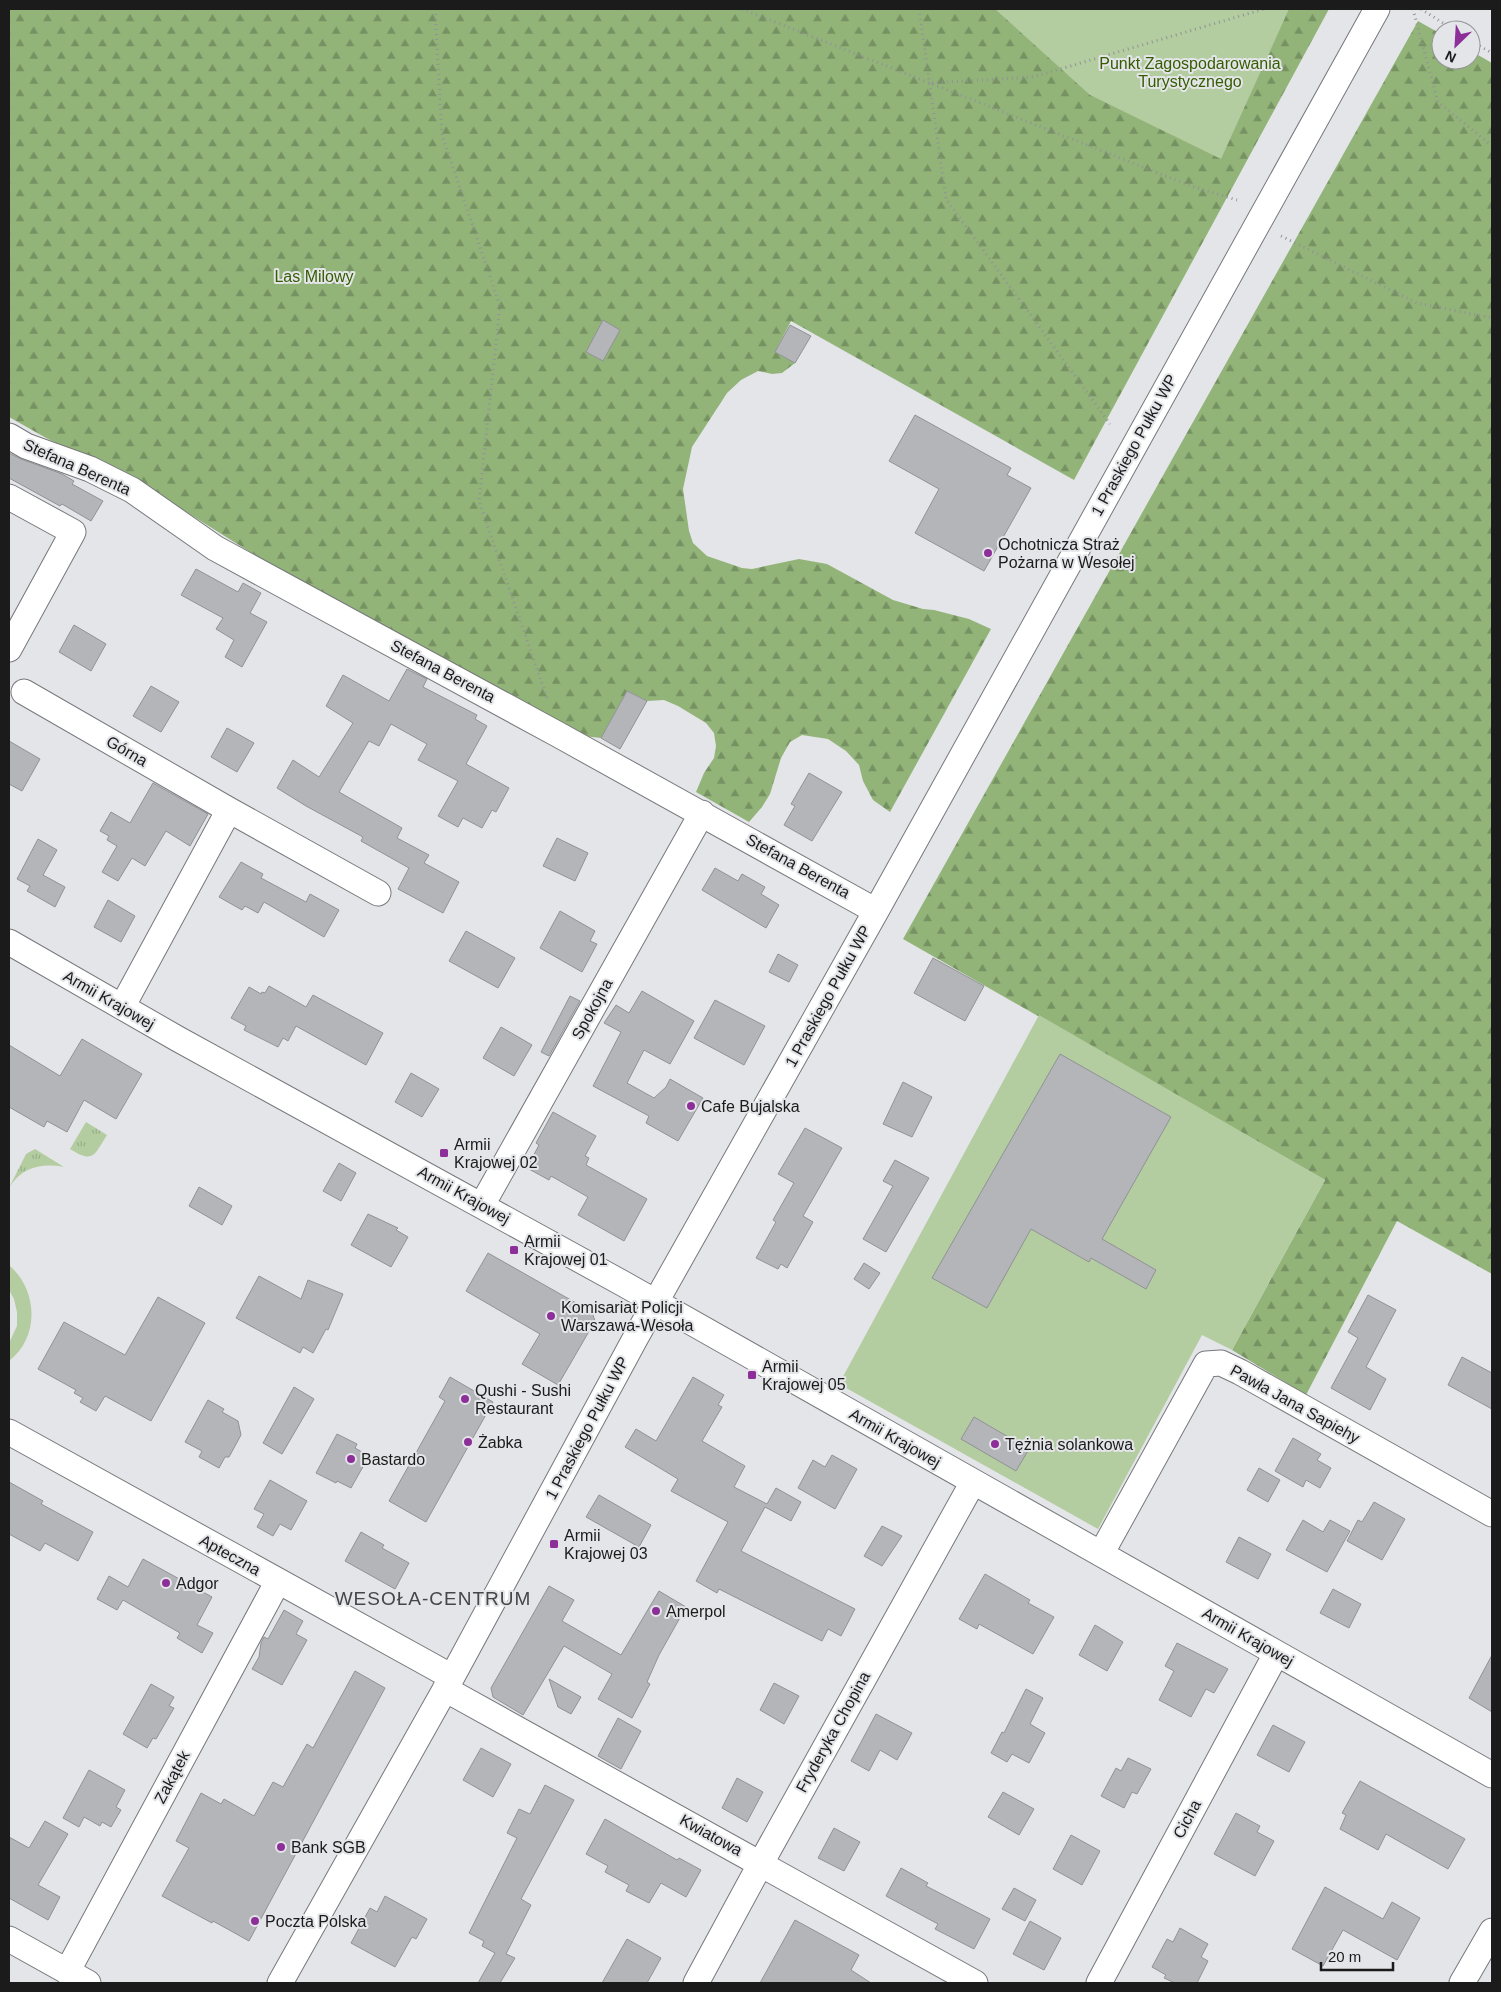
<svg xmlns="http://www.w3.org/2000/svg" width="1501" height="1992" font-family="Arial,sans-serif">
<defs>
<pattern id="grass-tufts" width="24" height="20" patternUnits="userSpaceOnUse" patternTransform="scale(1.25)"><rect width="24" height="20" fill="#b3cca0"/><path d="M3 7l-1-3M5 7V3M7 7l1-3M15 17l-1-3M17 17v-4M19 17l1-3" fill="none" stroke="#99af89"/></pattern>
<pattern id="forest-firs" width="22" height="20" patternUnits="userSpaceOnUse" patternTransform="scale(1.25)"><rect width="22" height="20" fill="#92b478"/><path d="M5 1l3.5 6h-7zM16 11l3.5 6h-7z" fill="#769262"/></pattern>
</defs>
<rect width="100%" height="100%" fill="#e4e5e9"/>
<path fill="url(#grass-tufts)" d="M 86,1122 L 107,1135 C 94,1155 94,1164 70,1149 Z
M 35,1149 L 64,1167 C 41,1163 22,1167 9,1188 L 26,1154 Z"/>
<path fill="url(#forest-firs)" d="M 9,9 L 1329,9 L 1074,480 L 791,321 L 775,352 L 795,363 L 782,373 L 772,374 L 758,371 L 741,380 L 727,393 L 692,447 L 683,489 L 689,531 L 693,543 L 707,556 L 742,568 L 752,569 L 799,559 L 827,564 L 893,600 L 923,609 L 934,610 L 969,619 L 991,629 L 890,812 L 873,800 L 863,781 L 859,765 L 846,751 L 828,739 L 802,735 L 790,742 L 781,758 L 770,794 L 762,807 L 749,822 L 696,792 L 704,773 L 714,758 L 716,746 L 714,733 L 706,723 L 678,706 L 664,700 L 647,701 L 627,691 L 601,738 L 574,735 L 347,613 L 145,486 L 48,439 L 9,417 Z
M 1418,21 L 1441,34 L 1441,60 L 1471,60 L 1471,51 L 1492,63 L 1492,1274 L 1397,1221 L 1306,1395 L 1232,1350 L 1325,1180 L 903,939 Z"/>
<path fill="#b3cca0" d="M 995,9 L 1289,9 L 1221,159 L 1090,95 Z
M 1039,1015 L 1325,1180 L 1232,1350 L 1202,1335 L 1098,1529 L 839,1384 Z
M 9,1265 C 38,1290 40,1337 9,1361 L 9,1343 L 17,1326 L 17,1312 L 14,1299 L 9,1290 Z"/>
<path fill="#b4b5b8" stroke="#909295" d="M 603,320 L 620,330 L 603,361 L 586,352 Z
M 790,325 L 811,336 L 795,363 L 775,352 Z
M 915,415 L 1011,468 L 1007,475 L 1031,488 L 984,571 L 915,533 L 939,489 L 889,461 Z
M 9,453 L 21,459 L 62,474 L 74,481 L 72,484 L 103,501 L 91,521 L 62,504 L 60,506 L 9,478 Z
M 196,569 L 238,592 L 243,583 L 261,593 L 250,613 L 267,622 L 242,667 L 225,657 L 234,640 L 216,629 L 223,618 L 181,595 Z
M 74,625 L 106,644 L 91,671 L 59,652 Z
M 407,669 L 427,679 L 423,687 L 477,715 L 475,719 L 487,726 L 466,764 L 509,788 L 496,812 L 492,810 L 482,828 L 463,818 L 458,827 L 438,816 L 458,781 L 418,760 L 427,744 L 391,724 L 379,746 L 369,741 L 339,792 L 402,828 L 397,838 L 429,855 L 424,863 L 459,882 L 443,913 L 398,889 L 409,868 L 361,841 L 363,837 L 306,806 L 277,788 L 293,760 L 319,777 L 353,723 L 326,706 L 343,675 L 389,701 Z
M 151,686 L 179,702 L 161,732 L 133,716 Z
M 627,691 L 647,701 L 620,749 L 601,738 Z
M 227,728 L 254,743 L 237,772 L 211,757 Z
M 9,741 L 40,759 L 22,791 L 9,784 Z
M 809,773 L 842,792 L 812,841 L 784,825 L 795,806 L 791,804 Z
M 153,783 L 208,814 L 190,846 L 166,831 L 145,866 L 132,858 L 118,881 L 102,872 L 117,846 L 107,840 L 109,836 L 100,831 L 111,812 L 130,823 Z
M 557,838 L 588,853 L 575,881 L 543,866 Z
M 38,839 L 57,850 L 43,875 L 65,887 L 55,907 L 27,891 L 30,886 L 17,879 Z
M 241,862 L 263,874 L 261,878 L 306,902 L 310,894 L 339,910 L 324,937 L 264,902 L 258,913 L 245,906 L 242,910 L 219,897 Z
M 715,868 L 738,881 L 742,874 L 765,887 L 761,894 L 779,905 L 766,928 L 702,890 Z
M 108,900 L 135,916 L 121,942 L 94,927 Z
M 560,911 L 595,931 L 590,941 L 597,944 L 582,972 L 540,948 Z
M 466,931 L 515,958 L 498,988 L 449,961 Z
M 778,954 L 798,965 L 789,982 L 769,972 Z
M 933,958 L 984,986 L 965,1021 L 914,993 Z
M 269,986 L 306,1007 L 313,995 L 383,1033 L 366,1065 L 296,1026 L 288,1041 L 283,1038 L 278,1047 L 244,1030 L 246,1026 L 231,1018 L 249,987 L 261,994 L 262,992 L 265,993 Z
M 642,991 L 694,1021 L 670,1064 L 644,1050 L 627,1083 L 654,1098 L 666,1087 L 670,1079 L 703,1098 L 678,1141 L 646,1123 L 649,1116 L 593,1086 L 621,1032 L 604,1023 L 616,1005 L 629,1013 Z
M 570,996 L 580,1001 L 549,1056 L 541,1052 Z
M 715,1000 L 765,1026 L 744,1065 L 694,1038 Z
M 501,1027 L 532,1045 L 514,1076 L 483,1058 Z
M 82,1039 L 142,1074 L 116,1119 L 84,1100 L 67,1132 L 47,1121 L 44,1127 L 9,1107 L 9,1045 L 60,1076 Z
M 1060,1054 L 1171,1117 L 1102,1239 L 1156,1270 L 1146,1289 L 1091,1258 L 1089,1262 L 1031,1229 L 987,1308 L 932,1278 Z
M 411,1073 L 439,1089 L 422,1117 L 395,1102 Z
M 903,1082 L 932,1097 L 912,1137 L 883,1124 Z
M 553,1112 L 596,1136 L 585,1156 L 589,1158 L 586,1165 L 647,1199 L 624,1241 L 578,1215 L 588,1197 L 551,1176 L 549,1180 L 527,1168 L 539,1145 L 536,1143 Z
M 805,1128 L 842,1148 L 803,1216 L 813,1222 L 787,1268 L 781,1264 L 778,1269 L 756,1258 L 776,1222 L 773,1220 L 794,1183 L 778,1174 Z
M 895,1160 L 929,1178 L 886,1252 L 863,1239 L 893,1186 L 883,1181 Z
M 339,1163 L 356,1173 L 341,1201 L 323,1191 Z
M 199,1187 L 232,1206 L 222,1225 L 189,1206 Z
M 368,1214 L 398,1228 L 396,1230 L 408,1237 L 391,1267 L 351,1245 Z
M 488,1253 L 592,1312 L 595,1321 L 558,1385 L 522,1364 L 540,1334 L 466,1291 Z
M 864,1263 L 880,1273 L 869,1289 L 854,1279 Z
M 259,1276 L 301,1299 L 308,1280 L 343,1294 L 328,1330 L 326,1329 L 313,1353 L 303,1347 L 300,1353 L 236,1318 Z
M 1368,1295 L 1396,1310 L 1366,1367 L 1386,1379 L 1370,1410 L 1331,1388 L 1358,1338 L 1348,1332 Z
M 158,1297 L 205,1323 L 151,1421 L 105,1396 L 96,1411 L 80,1402 L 83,1398 L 74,1393 L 76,1390 L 38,1369 L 64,1322 L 125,1355 Z
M 1462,1357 L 1492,1373 L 1492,1409 L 1448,1385 Z
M 450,1377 L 493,1402 L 426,1522 L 389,1501 L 445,1401 L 439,1397 Z
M 693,1377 L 724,1395 L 718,1405 L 722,1407 L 702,1441 L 745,1466 L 734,1487 L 767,1504 L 776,1488 L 801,1502 L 791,1521 L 765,1507 L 741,1551 L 855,1609 L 841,1636 L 828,1629 L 822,1641 L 719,1589 L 717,1593 L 696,1581 L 728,1522 L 671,1491 L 678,1479 L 625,1447 L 636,1429 L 656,1441 Z
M 294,1387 L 314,1399 L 282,1454 L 263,1443 Z
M 208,1400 L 224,1409 L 222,1412 L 238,1421 L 241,1435 L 229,1457 L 225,1457 L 219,1468 L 199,1457 L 202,1451 L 185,1442 Z
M 974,1417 L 1029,1449 L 1016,1471 L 961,1439 Z
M 337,1434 L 357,1444 L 355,1448 L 369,1456 L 351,1488 L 337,1481 L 336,1483 L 316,1473 Z
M 1293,1438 L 1321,1454 L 1317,1460 L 1331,1468 L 1320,1488 L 1306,1480 L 1303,1487 L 1275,1471 Z
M 832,1455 L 857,1469 L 835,1509 L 798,1488 L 813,1460 L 825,1467 Z
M 1259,1468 L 1280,1480 L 1268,1502 L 1247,1490 Z
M 270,1480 L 307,1501 L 291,1530 L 280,1524 L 273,1536 L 257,1527 L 264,1514 L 254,1509 Z
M 9,1482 L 43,1501 L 41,1504 L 93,1532 L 78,1561 L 45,1543 L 40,1551 L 9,1534 Z
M 599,1495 L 651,1525 L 639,1547 L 586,1517 Z
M 1374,1502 L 1405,1519 L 1382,1560 L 1347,1541 L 1358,1520 L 1362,1522 Z
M 1303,1520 L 1323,1532 L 1330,1520 L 1350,1531 L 1327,1572 L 1286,1550 Z
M 882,1526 L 902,1536 L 882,1566 L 864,1556 Z
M 361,1532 L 384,1545 L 382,1548 L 409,1563 L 395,1589 L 345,1561 Z
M 1239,1537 L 1271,1554 L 1258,1579 L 1226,1562 Z
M 143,1559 L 212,1597 L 197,1625 L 213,1633 L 202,1653 L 177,1638 L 180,1633 L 123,1600 L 117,1610 L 97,1599 L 109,1576 L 128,1587 Z
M 985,1574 L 1030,1600 L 1028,1603 L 1054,1617 L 1033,1654 L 979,1624 L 977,1629 L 959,1619 Z
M 549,1586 L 574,1600 L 562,1621 L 621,1655 L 659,1591 L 686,1607 L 659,1655 L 647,1682 L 650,1684 L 632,1718 L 598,1699 L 612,1674 L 564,1646 L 523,1715 L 493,1697 L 491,1688 Z
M 1333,1589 L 1361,1604 L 1349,1628 L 1320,1613 Z
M 284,1610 L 303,1621 L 296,1634 L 307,1640 L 282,1685 L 252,1669 L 259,1657 L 261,1643 L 264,1637 L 268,1639 Z
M 1095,1625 L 1123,1642 L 1107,1671 L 1079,1655 Z
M 1177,1643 L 1228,1669 L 1214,1693 L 1206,1689 L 1191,1717 L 1159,1700 L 1174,1671 L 1165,1666 Z
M 1492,1655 L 1492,1712 L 1469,1698 Z
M 355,1671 L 385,1688 L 249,1941 L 213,1921 L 212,1923 L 162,1896 L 189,1848 L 176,1841 L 201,1793 L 221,1804 L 224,1799 L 254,1816 L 273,1782 L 283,1787 L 307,1744 L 313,1748 Z
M 549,1679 L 581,1697 L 571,1714 L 558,1707 Z
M 774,1683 L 799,1696 L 784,1724 L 760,1710 Z
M 151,1684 L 174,1697 L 169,1706 L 174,1708 L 156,1739 L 153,1738 L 147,1748 L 123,1734 Z
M 1026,1689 L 1043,1698 L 1030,1724 L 1045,1733 L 1029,1763 L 1012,1754 L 1007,1762 L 991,1753 L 1002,1732 L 1004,1733 Z
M 876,1714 L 912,1733 L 897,1760 L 880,1750 L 869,1771 L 851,1761 Z
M 618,1718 L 641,1731 L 621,1769 L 598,1756 Z
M 1273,1725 L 1305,1742 L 1289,1772 L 1257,1755 Z
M 481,1748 L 511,1764 L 493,1797 L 463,1780 Z
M 1128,1758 L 1151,1769 L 1137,1794 L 1132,1792 L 1124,1808 L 1101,1796 L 1116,1768 L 1121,1771 Z
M 89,1770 L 125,1790 L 116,1807 L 121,1810 L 111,1827 L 102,1822 L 100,1826 L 84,1817 L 79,1827 L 63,1818 Z
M 737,1778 L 763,1792 L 747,1822 L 722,1808 Z
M 1360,1781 L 1465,1839 L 1448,1869 L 1386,1834 L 1378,1850 L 1340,1829 L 1346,1815 L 1342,1813 Z
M 545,1785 L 574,1800 L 521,1899 L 531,1905 L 506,1954 L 515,1958 L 500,1983 L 478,1983 L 495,1953 L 482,1946 L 484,1941 L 469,1933 L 517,1838 L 507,1833 L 519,1809 L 530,1814 Z
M 1003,1792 L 1034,1809 L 1019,1835 L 988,1817 Z
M 1236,1813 L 1260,1826 L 1257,1832 L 1274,1841 L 1255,1876 L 1214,1854 Z
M 605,1819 L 677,1860 L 679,1858 L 701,1870 L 686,1897 L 661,1883 L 649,1903 L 626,1891 L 629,1885 L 605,1872 L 608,1866 L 586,1854 Z
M 45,1821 L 68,1834 L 38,1885 L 60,1897 L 48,1920 L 9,1898 L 9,1837 L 29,1848 Z
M 834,1828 L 860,1842 L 844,1871 L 818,1858 Z
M 1071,1835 L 1100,1851 L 1082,1885 L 1053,1869 Z
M 901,1868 L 928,1883 L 926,1886 L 990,1919 L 974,1949 L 935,1929 L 938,1924 L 886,1896 Z
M 1325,1887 L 1383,1919 L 1392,1902 L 1420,1918 L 1397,1960 L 1343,1930 L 1323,1966 L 1292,1949 Z
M 1014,1888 L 1036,1900 L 1025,1921 L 1002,1909 Z
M 385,1896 L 427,1919 L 416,1939 L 412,1937 L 395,1967 L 351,1943 L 370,1908 L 377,1912 Z
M 795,1920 L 859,1955 L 851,1970 L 871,1983 L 760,1983 Z
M 1030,1921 L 1061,1938 L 1044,1970 L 1013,1954 Z
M 1180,1928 L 1208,1944 L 1201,1957 L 1208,1961 L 1197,1983 L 1175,1983 L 1164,1978 L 1166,1975 L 1152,1967 L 1167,1939 L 1173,1942 Z
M 627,1939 L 661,1958 L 647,1983 L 602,1983 Z"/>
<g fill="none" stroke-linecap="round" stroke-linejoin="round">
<g stroke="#76787b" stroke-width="27">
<path id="minor" d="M 9,436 L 26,446 L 90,469 L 132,490 L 215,548 L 559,735 L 876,911
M 9,497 L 73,532 L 9,649
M 24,692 L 229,810 L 378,893
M 9,942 L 178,1039 L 622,1283 L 1492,1775
M 122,1007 L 229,810
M 482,1205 L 702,813
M 9,1432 L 452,1677
M 1101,1554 L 1206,1364 L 1221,1363 L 1240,1372 L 1492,1514
M 445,1689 L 975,1983
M 9,1939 L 88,1983
M 67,1972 L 278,1581
M 280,1983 L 452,1677 L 636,1337 L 876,911 L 1377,9
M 696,1983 L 761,1863 L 973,1482
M 1099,1983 L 1276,1654
M 1462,1983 L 1492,1931"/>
</g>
<path stroke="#929396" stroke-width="3" stroke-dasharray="1 4" stroke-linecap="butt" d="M 435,9 L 442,135 L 500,306 L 479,501 L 548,701
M 742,9 L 1191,186 L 1237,200
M 919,9 L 946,199 L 1110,424
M 1413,9 L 1438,102 L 1492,146
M 1421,9 L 1454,30
M 1471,41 L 1492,53
M 932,83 L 1033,77 L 1264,9
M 1281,236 L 1417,303 L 1492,318"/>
<use href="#minor" stroke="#fff" stroke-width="25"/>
</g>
<g fill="#8d2f99" stroke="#e4e5e9" stroke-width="2">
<circle cx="988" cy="553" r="5"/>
<circle cx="691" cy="1106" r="5"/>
<rect x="439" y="1148" width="10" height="10" rx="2.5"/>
<rect x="509" y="1245" width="10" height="10" rx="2.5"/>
<circle cx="551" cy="1316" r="5"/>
<rect x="747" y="1370" width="10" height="10" rx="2.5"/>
<circle cx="465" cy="1399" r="5"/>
<circle cx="468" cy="1442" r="5"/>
<circle cx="995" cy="1444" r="5"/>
<circle cx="351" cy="1459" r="5"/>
<rect x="549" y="1539" width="10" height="10" rx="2.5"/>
<circle cx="166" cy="1583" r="5"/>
<circle cx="656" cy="1611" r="5"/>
<circle cx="281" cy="1847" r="5"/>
<circle cx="255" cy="1921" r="5"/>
</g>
<g text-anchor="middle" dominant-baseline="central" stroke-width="4" stroke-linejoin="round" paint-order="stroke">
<g font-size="16" fill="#355d00" stroke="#e4e5e9">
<text x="1190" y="63">Punkt Zagospodarowania<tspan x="1190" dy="18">Turystycznego</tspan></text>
<text x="314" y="276">Las Milowy</text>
</g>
<g font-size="16" fill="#1b1b1c" stroke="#e4e5e9">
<text transform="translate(1134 445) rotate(-61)">1 Praskiego Pułku WP</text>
<text transform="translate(77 467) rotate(24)">Stefana Berenta</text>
<text transform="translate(443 671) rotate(28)">Stefana Berenta</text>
<text transform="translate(127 751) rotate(30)">Górna</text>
<text transform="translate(798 866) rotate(29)">Stefana Berenta</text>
<text transform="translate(828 996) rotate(-61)">1 Praskiego Pułku WP</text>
<text transform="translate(109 1000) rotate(30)">Armii Krajowej</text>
<text transform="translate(592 1009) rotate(-61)">Spokojna</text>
<text transform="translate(464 1195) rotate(29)">Armii Krajowej</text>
<text transform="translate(1295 1404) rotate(29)">Pawła Jana Sapiehy</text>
<text transform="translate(587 1428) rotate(-62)">1 Praskiego Pułku WP</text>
<text transform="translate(895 1438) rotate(30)">Armii Krajowej</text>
<text transform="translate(230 1555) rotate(29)">Apteczna</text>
<text transform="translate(1248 1637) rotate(30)">Armii Krajowej</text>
<text transform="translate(833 1732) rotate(-61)">Fryderyka Chopina</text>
<text transform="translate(172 1777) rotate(-62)">Zakątek</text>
<text transform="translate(1187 1819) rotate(-62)">Cicha</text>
<text transform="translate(711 1835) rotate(29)">Kwiatowa</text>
</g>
<g font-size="16" fill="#1b1b1c" stroke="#e4e5e9" text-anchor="start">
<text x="998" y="544">Ochotnicza Straż<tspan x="998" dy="18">Pożarna w Wesołej</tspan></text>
<text x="701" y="1106">Cafe Bujalska</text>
<text x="454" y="1144">Armii<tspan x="454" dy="18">Krajowej 02</tspan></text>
<text x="524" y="1241">Armii<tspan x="524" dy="18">Krajowej 01</tspan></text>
<text x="561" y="1307">Komisariat Policji<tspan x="561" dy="18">Warszawa-Wesoła</tspan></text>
<text x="762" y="1366">Armii<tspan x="762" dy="18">Krajowej 05</tspan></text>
<text x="475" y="1390">Qushi - Sushi<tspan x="475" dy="18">Restaurant</tspan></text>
<text x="478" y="1442">Żabka</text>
<text x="1005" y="1444">Tężnia solankowa</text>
<text x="361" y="1459">Bastardo</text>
<text x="564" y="1535">Armii<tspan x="564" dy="18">Krajowej 03</tspan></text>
<text x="176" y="1583">Adgor</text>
<text x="666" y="1611">Amerpol</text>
<text x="291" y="1847">Bank SGB</text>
<text x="265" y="1921">Poczta Polska</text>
</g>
<g font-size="19" letter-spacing="1" fill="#444648" stroke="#e4e5e9">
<text x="433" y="1598">WESOŁA-CENTRUM</text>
</g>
</g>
<rect width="1501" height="1992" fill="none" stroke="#1b1b1c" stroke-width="20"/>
<g transform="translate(1456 45) rotate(205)"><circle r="24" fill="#e4e5e9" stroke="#949497"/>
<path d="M0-4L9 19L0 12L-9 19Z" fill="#8d2f99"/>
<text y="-8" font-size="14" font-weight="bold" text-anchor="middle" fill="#1b1b1c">N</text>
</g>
<path d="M1321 1962v8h72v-8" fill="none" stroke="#1b1b1c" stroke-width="2.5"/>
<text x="1328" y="1962" font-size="15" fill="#1b1b1c" stroke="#e4e5e9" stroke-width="4" paint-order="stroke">20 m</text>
</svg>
